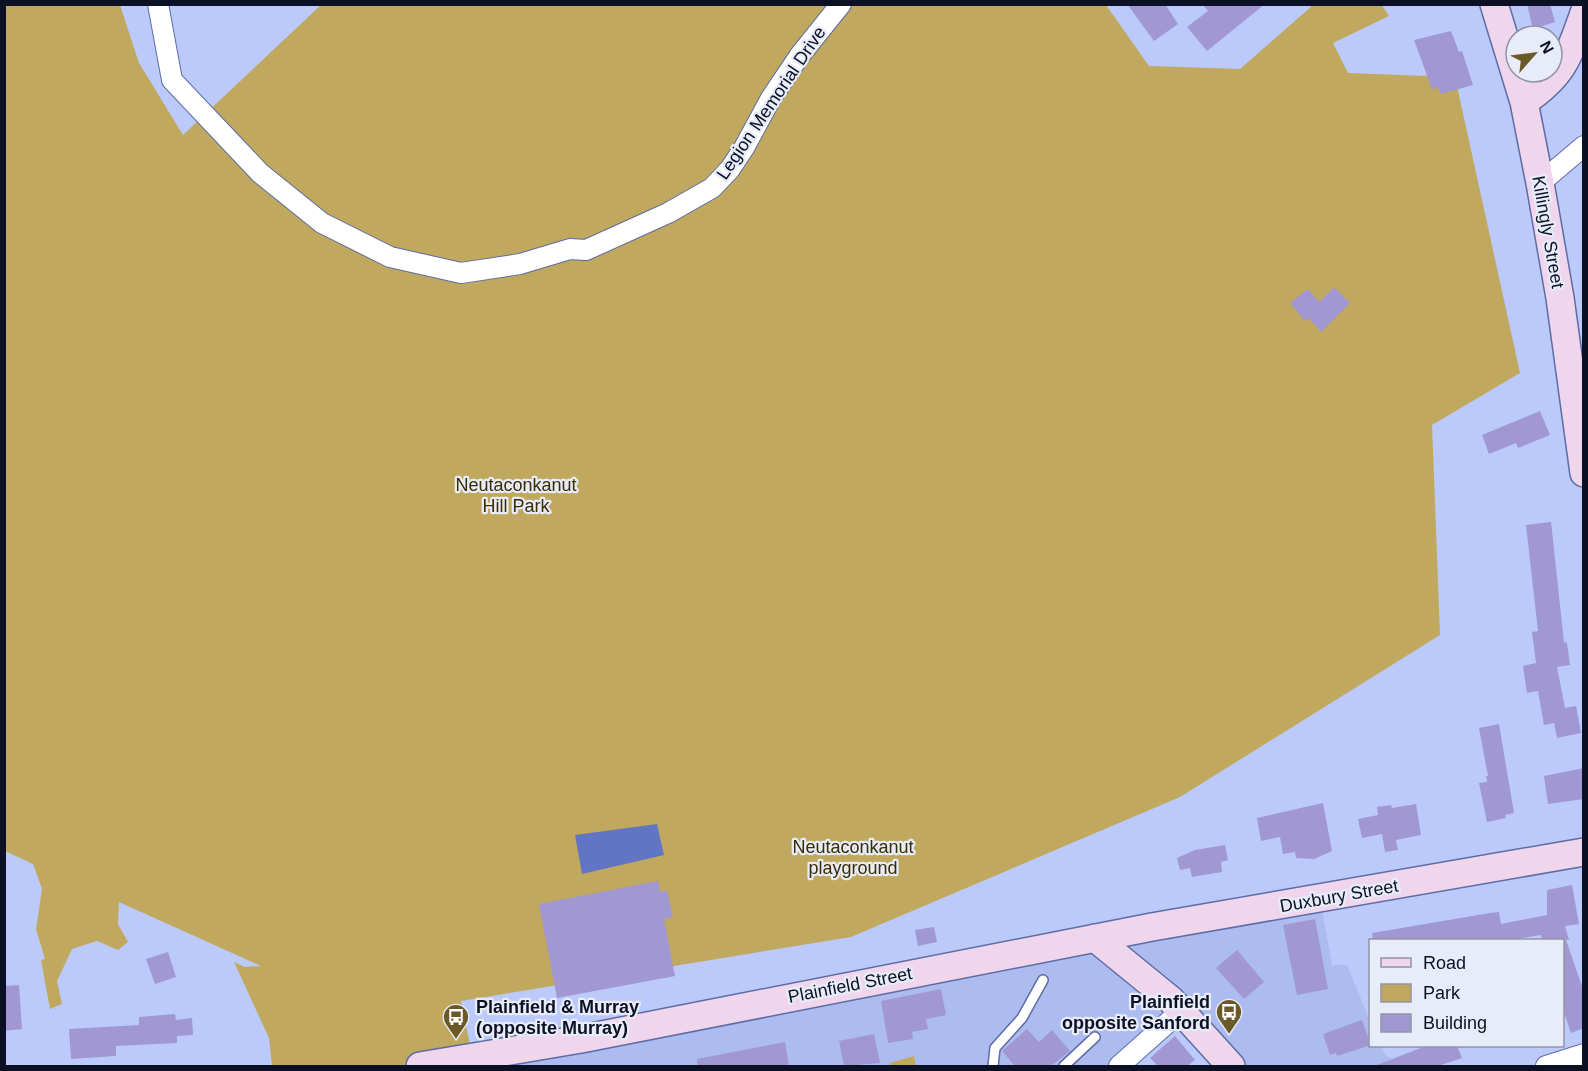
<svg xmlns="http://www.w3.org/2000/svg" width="1588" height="1071" font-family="Arial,sans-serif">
<rect width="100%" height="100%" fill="#bbcafb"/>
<path fill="#acbcf1" d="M 1321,904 L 1332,965 L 1347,965 L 1370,1021 L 1370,1046 L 1381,1046 L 1385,1055 L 1393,1059 L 1396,1066 L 1226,1066 L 1181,1020 L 1121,1066 L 916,1066 L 914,1056 L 890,1063 L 890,1066 L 499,1066 Z"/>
<path fill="#c0a85e" d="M 322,4 L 1106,5 L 1149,66 L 1240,69 L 1313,5 L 1382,5 L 1389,16 L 1333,43 L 1348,73 L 1455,77 L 1520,373 L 1432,425 L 1440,635 L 1180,797 L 851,937 L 461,1001 L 472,1055 L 416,1066 L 272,1066 L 269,1038 L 234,962 L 245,967 L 261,966 L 119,902 L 118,924 L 128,942 L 118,950 L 97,941 L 72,949 L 57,981 L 62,1004 L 50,1009 L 41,960 L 45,959 L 36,929 L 42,889 L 33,864 L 5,851 L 5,5 L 120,5 L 139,63 L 183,135 Z
M 914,1056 L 916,1066 L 890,1066 L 889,1063 Z"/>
<path fill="#6275c5" d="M 657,824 L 664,855 L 582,874 L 575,835 Z"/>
<path fill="#a197d3" d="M 1127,4 L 1165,4 L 1178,24 L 1154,41 Z
M 1202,4 L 1265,4 L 1207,51 L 1187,27 L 1208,11 Z
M 1527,4 L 1550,4 L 1555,22 L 1533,29 Z
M 1451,31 L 1459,52 L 1462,51 L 1473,85 L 1441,94 L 1439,88 L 1432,89 L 1414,40 Z
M 1334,287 L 1350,303 L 1321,332 L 1309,318 L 1305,321 L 1290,303 L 1308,289 L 1319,302 Z
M 1540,411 L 1550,435 L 1518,448 L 1516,443 L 1489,454 L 1482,435 Z
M 1551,522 L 1564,642 L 1567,643 L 1570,665 L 1557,667 L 1565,708 L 1576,706 L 1581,733 L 1557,738 L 1554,723 L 1544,725 L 1538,691 L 1527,693 L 1523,666 L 1536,663 L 1532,632 L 1538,631 L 1526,525 Z
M 1499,724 L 1514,813 L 1505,815 L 1506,818 L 1487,822 L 1479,783 L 1487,782 L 1486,776 L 1488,776 L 1479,728 Z
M 1584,768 L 1584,799 L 1548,804 L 1544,776 Z
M 1323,803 L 1332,851 L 1314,859 L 1296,858 L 1295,852 L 1283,854 L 1280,837 L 1261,841 L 1257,818 Z
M 1416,804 L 1421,835 L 1396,840 L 1398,850 L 1385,852 L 1382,834 L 1362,838 L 1358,819 L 1378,815 L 1377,807 L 1391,805 L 1392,808 Z
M 1225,845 L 1228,860 L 1221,862 L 1222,872 L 1192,877 L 1190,868 L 1180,870 L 1177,858 L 1195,850 Z
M 658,881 L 660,892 L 667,890 L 673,917 L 664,919 L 675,976 L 557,998 L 539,904 Z
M 1572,885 L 1579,924 L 1565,926 L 1569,940 L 1566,940 L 1584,992 L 1584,1028 L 1571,1033 L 1563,1009 L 1563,940 L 1542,940 L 1541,935 L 1511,940 L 1373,940 L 1372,933 L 1490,913 L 1499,912 L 1501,924 L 1547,915 L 1547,890 Z
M 1315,919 L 1328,989 L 1297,995 L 1283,925 Z
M 934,927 L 937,942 L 918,946 L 915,930 Z
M 1237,950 L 1264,982 L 1244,999 L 1216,968 Z
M 168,952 L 176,977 L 155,984 L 146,959 Z
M 19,985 L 22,1029 L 4,1031 L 4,986 Z
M 941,989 L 946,1015 L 926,1019 L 928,1029 L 912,1032 L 913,1039 L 888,1043 L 881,1001 Z
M 175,1014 L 176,1020 L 192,1018 L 193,1035 L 177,1036 L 177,1043 L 116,1046 L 116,1056 L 71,1059 L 69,1029 L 139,1025 L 139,1017 Z
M 1362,1020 L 1371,1045 L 1337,1056 L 1336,1053 L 1330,1055 L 1323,1034 Z
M 1027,1029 L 1039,1042 L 1052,1030 L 1070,1051 L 1051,1066 L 1015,1066 L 1002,1051 Z
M 874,1034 L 880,1063 L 844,1066 L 839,1041 Z
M 1175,1036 L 1195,1060 L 1187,1066 L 1158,1066 L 1150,1058 Z
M 785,1042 L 789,1066 L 698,1066 L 697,1059 Z
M 1426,1046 L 1457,1046 L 1462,1058 L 1438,1066 L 1374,1066 Z"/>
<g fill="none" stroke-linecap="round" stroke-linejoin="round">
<g stroke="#5d6ca3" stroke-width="12">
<path id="lane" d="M 993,1066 L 995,1048 L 1022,1018 L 1043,980
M 1064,1066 L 1095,1037"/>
</g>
<g stroke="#5d6ca3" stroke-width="22">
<path id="street" d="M 158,4 L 172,80 L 260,173 L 322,223 L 390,257 L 461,273 L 520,264 L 570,249 L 586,250 L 668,213 L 712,188 L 730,169 L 744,148 L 771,98 L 800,55 L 841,4
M 1540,183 L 1584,146
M 1119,1066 L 1182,1010
M 1546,1066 L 1584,1054"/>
</g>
<g stroke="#5d6ca3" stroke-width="30">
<path id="secondary" d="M 1494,4 L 1524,102 L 1540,183 L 1560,298 L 1584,473
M 1524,102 C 1564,75 1568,58 1584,13
M 1095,938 L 1171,1000 L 1231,1066
M 420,1066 L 581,1039 L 1152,927 L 1584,852"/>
</g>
<use href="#lane" stroke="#fff" stroke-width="9"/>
<use href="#street" stroke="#fff" stroke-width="20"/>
<use href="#secondary" stroke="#f0d6ed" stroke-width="27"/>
</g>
<defs>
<g id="bus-pin" transform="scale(1.35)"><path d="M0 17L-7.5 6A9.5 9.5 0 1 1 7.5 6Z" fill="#6b5a28" stroke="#e8ecf9"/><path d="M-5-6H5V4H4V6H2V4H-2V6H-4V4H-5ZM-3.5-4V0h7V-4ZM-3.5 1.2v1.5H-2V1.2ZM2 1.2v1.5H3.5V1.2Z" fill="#fff"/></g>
</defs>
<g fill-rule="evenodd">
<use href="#bus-pin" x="1229" y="1012"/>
<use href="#bus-pin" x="456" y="1017"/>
</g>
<g text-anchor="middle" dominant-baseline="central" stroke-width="4.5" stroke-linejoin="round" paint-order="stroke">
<g font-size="18" fill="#0b1025" stroke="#e8ecf9">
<text transform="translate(771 103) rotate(-56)">Legion Memorial Drive</text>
<text transform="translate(1548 232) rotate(80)">Killingly Street</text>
<text transform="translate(1339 896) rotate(-10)">Duxbury Street</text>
<text transform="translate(850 985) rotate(-11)">Plainfield Street</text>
</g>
<g font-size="18" fill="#3a2d00" stroke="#e8ecf9">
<text x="516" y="485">Neutaconkanut<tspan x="516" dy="21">Hill Park</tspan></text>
<text x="853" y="847">Neutaconkanut<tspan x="853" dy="21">playground</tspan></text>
</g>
<g font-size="18" font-weight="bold" fill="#0b1025" stroke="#e8ecf9" text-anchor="end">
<text x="1210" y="1002">Plainfield<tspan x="1210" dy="21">opposite Sanford</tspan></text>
<text x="476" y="1007" text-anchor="start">Plainfield &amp; Murray<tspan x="476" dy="21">(opposite Murray)</tspan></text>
</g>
</g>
<rect width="1588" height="1071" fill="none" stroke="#0b1025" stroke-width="12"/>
<rect x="1369" y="939" width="195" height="108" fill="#e8ecf9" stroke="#9094a4" stroke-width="1.5"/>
<rect x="1381" y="958" width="30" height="9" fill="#f0d6ed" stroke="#9094a4" stroke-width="1.5"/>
<text x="1423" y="969" font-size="18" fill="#0b1025">Road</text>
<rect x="1381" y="984" width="30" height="18" fill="#c0a85e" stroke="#9094a4" stroke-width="1.5"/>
<text x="1423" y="999" font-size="18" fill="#0b1025">Park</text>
<rect x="1381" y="1014" width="30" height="18" fill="#a197d3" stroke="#9094a4" stroke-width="1.5"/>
<text x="1423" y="1029" font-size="18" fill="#0b1025">Building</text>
<g transform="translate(1534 54) rotate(62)"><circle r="28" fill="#e8ecf9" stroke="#9094a4" stroke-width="1.5"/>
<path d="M0-4.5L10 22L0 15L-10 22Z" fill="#6b5a28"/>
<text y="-9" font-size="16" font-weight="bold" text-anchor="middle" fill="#0b1025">N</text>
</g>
</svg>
